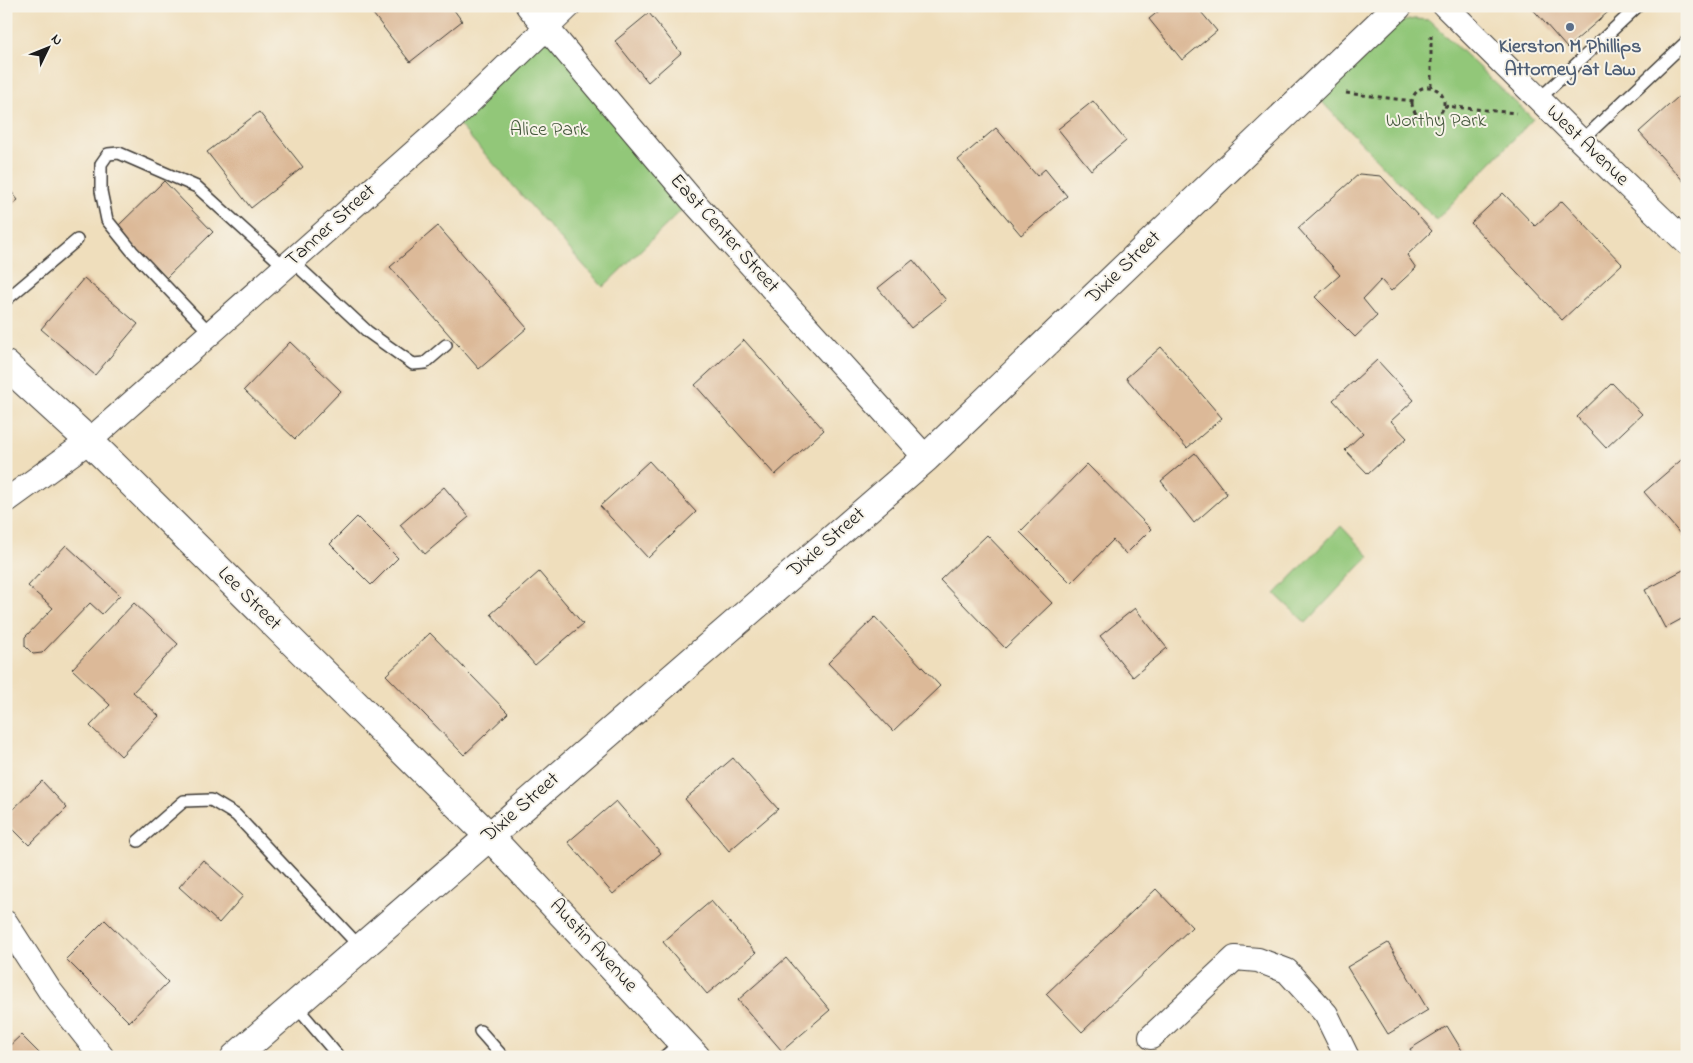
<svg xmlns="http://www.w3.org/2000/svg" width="1693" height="1063" font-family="'Indie Flower',sans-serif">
<rect width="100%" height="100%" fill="#f7f3e8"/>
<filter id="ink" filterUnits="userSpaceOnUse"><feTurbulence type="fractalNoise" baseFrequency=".02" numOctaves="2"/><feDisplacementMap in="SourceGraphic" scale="10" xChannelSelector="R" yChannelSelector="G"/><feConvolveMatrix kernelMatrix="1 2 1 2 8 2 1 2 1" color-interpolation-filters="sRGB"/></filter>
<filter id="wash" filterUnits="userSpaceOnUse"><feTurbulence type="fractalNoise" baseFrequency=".0096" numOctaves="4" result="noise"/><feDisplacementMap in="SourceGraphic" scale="20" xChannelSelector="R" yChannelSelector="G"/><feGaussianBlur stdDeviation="1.12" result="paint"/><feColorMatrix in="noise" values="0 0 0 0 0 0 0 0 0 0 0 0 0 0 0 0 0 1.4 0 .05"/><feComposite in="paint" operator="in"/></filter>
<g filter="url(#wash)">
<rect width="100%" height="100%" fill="#efdebc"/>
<path fill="#92c779" stroke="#57724a" d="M 1414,19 L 1429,20 L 1533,119 L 1436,220 L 1321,101 L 1400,22 Z
M 546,29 L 692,200 L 603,287 L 453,118 Z
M 1341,526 L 1369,556 L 1306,623 L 1275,594 Z"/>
<g id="blocks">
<path fill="#dcb998" d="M 367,6 L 451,6 L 462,21 L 410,62 Z
M 1165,6 L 1196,6 L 1217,31 L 1182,60 L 1149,19 Z
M 1530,6 L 1615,6 L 1567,48 Z
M 649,13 L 681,53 L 648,82 L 615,41 Z
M 1687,89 L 1687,185 L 1639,132 Z
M 1093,101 L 1126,141 L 1091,170 L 1058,129 Z
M 259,112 L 303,167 L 251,208 L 207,152 Z
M 996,128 L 1037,176 L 1045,169 L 1067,196 L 1021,235 L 958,160 Z
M 1359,174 L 1381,176 L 1432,231 L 1407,255 L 1416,268 L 1391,291 L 1381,280 L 1363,299 L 1377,316 L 1355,337 L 1315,297 L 1340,275 L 1298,228 Z
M 164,181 L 213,232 L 166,278 L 116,228 Z
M 6,185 L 18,200 L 6,209 Z
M 1503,193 L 1535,226 L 1562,201 L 1622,264 L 1562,320 L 1471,223 Z
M 438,226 L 527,328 L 479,369 L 390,267 Z
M 913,260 L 946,300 L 911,328 L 878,288 Z
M 84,278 L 138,324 L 95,375 L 41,329 Z
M 744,340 L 824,430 L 775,475 L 695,385 Z
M 290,342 L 341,391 L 295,439 L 244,390 Z
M 1161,347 L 1222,418 L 1187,448 L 1126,378 Z
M 1377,360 L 1414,400 L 1391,421 L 1407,438 L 1368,474 L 1345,450 L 1363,433 L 1333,400 Z
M 1612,383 L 1642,414 L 1606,448 L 1577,417 Z
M 1195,453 L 1227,494 L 1194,523 L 1161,481 Z
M 1687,455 L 1687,532 L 1682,536 L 1644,492 Z
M 649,461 L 696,512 L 648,558 L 600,506 Z
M 1087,464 L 1151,529 L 1126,554 L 1113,540 L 1071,583 L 1020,532 Z
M 444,487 L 469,517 L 425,554 L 400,525 Z
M 357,517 L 398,558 L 371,585 L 330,544 Z
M 987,535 L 1052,603 L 1005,648 L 940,580 Z
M 66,545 L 120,595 L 102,614 L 90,603 L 42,653 L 33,654 L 25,646 L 25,637 L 53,608 L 28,586 Z
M 1687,568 L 1687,616 L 1665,628 L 1645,590 Z
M 539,572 L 583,624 L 535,665 L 491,614 Z
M 134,603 L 178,644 L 133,692 L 159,716 L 121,756 L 90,726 L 110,705 L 72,669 Z
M 1135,608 L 1167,648 L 1133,677 L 1100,636 Z
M 875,617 L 940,686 L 893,731 L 828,663 Z
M 430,633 L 508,713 L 464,755 L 386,675 Z
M 733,758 L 778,809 L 729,851 L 685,799 Z
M 42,781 L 67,808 L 29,845 L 6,822 L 6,816 Z
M 616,801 L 661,853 L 613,894 L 568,842 Z
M 203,860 L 243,896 L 219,923 L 179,887 Z
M 1156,889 L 1192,927 L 1082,1032 L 1046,994 Z
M 711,901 L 756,953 L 707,994 L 663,942 Z
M 105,920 L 168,982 L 129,1022 L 66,959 Z
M 1388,943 L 1428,1010 L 1388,1034 L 1347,967 Z
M 786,958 L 830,1010 L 782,1051 L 738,1000 Z
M 1447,1026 L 1466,1057 L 1414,1057 L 1410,1049 Z
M 21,1035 L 43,1057 L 6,1057 L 6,1049 Z"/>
</g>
</g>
<g filter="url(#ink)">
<use href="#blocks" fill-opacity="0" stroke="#3c3934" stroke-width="1"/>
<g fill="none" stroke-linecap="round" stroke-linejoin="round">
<g stroke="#3c3934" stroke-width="14">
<path id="service" d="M 1539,99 L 1638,6
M 1581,141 L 1687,41
M 292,261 L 368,332 L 413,364 L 425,363 L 446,345
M 6,300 L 77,240
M 210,333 L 132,251 L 107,220 L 101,191 L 101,164 L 108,154 L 119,153 L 197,187 L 285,267
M 138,841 L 184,801 L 211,800 L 236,815 L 361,948
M 295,1005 L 339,1057
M 480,1031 L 503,1057
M 664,1057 L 682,1041"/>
</g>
<g stroke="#3c3934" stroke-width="26">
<path id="minor" d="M 528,6 L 692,200 L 926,458
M 1445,6 L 1581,141 L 1687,243
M 6,501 L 89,441 L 453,118 L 569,6
M 6,923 L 50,991 L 102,1057
M 1151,1037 L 1235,958 L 1258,960 L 1287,971 L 1326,1014 L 1347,1057"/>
</g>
<g stroke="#3c3934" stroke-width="30">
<path id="tertiary" d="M 6,365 L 89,441 L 489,836 L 696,1057
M 235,1057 L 926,458 L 1398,6"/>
</g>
<path stroke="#3c3934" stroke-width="3" stroke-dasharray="4 4" stroke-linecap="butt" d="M 1431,87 L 1431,35
M1412 103a16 16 0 1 1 32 0a16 16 0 1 1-32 0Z
M 1346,93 L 1413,101
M 1444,106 L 1516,113"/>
<use href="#service" stroke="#fff" stroke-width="11"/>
<use href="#minor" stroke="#fff" stroke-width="24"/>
<use href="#tertiary" stroke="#fff" stroke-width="28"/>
</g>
</g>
<circle fill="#5c6f8a" stroke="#f7f3e8" stroke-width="2" cx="1570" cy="27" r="5"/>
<g text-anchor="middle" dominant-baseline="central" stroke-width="4" stroke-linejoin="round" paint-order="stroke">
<g font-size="20" font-weight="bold" fill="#4e5e75" stroke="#f7f3e8">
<text x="1570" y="47">Kierston M Phillips<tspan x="1570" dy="23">Attorney at Law</tspan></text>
</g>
<g font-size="20" fill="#45583d" stroke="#f7f3e8">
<text x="1436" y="121">Worthy Park</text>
<text x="549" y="130">Alice Park</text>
</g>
<g font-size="20" fill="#1c1c1c" stroke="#f7f3e8">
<text transform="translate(1587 146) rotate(44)">West Avenue</text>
<text transform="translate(331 226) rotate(-42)">Tanner Street</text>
<text transform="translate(724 234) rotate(48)">East Center Street</text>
<text transform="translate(1124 268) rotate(-44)">Dixie Street</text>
<text transform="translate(827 543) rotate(-41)">Dixie Street</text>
<text transform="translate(249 599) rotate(45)">Lee Street</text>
<text transform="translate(521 808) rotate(-41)">Dixie Street</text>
<text transform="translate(593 946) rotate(47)">Austin Avenue</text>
</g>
</g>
<rect width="1693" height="1063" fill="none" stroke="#f7f3e8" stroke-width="25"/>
<g transform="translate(48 48) rotate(47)" stroke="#f7f3e8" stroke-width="4" paint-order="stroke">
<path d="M0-4L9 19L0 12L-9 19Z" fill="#1c1c1c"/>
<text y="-8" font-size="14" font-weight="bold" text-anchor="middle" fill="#1c1c1c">N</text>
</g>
</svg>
